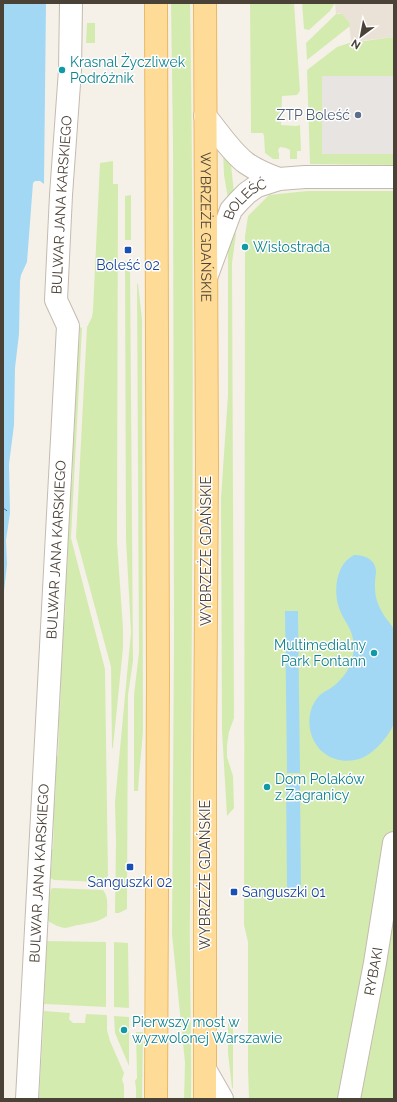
<svg xmlns="http://www.w3.org/2000/svg" width="397" height="1102" font-family="Raleway,sans-serif">
<rect width="100%" height="100%" fill="#f5f1e9"/>
<path fill="#eae2d7" d="M 335,3 L 394,3 L 394,37 L 351,42 L 349,22 L 339,13 L 336,14 Z"/>
<path fill="#d4ebb0" d="M 171,3 L 190,3 C 195,304 192,605 190,906 C 189,971 192,1035 191,1099 L 184,1099 L 185,1063 L 172,934 L 174,642 L 173,145 Z
M 250,3 L 294,3 L 300,91 L 297,95 L 282,96 L 281,125 L 296,126 L 300,125 L 301,151 L 297,151 L 297,159 L 290,159 L 290,150 L 286,148 L 280,147 L 278,150 L 279,154 L 279,159 L 273,159 L 265,153 L 264,136 L 263,133 L 251,133 Z
M 302,3 L 335,3 L 330,11 L 309,30 L 304,29 Z
M 336,14 L 342,14 L 349,22 L 350,26 L 307,60 L 306,43 Z
M 87,23 L 95,23 L 95,43 L 86,43 Z
M 394,37 L 394,76 L 322,76 L 322,153 L 394,154 L 394,165 L 310,164 L 307,70 L 337,47 L 349,43 Z
M 223,151 L 231,164 L 234,193 L 228,199 L 224,175 Z
M 113,161 L 113,184 L 118,184 L 117,542 L 123,628 L 123,648 L 113,747 L 112,749 L 111,667 L 76,537 L 87,327 L 92,317 L 93,310 L 100,163 Z
M 307,191 L 394,191 L 394,1099 L 249,1099 L 248,1069 L 248,942 L 244,925 L 245,236 L 248,216 L 269,195 Z
M 131,195 L 131,240 L 125,240 L 125,196 Z
M 233,228 L 236,234 L 232,263 L 234,718 L 229,732 L 227,745 L 227,757 L 233,776 L 234,808 L 227,816 L 222,731 L 221,498 L 228,395 L 228,250 Z
M 125,261 L 130,261 L 133,661 L 128,695 L 127,909 L 119,913 L 115,913 L 116,842 L 115,802 L 131,632 L 126,539 Z
M 137,283 L 138,284 L 142,319 L 142,333 L 143,729 C 142,750 139,770 138,791 L 134,791 L 134,695 L 139,652 Z
M 80,327 L 82,328 L 71,538 L 105,669 L 108,876 L 105,880 L 99,882 L 54,880 L 50,878 L 52,860 L 50,860 L 50,849 L 53,849 L 54,815 L 51,814 L 52,802 L 55,802 L 56,770 L 54,769 L 55,756 L 58,756 L 59,724 L 56,724 L 57,711 L 60,711 L 61,678 L 59,678 L 60,665 L 62,665 L 63,633 L 61,632 L 62,620 L 65,619 L 66,587 L 64,586 L 64,575 L 67,574 L 68,541 L 66,540 L 66,529 L 69,529 L 70,496 L 68,495 L 69,484 L 72,484 L 73,449 L 70,449 L 71,437 L 74,437 L 75,404 L 73,403 L 75,392 L 78,359 L 75,358 L 76,346 L 79,346 Z
M 53,888 L 103,890 C 109,897 107,908 107,916 C 98,922 90,923 79,925 C 75,925 71,927 66,928 C 60,928 53,924 48,921 L 49,905 L 47,905 L 47,893 L 50,893 L 51,889 Z
M 47,941 L 106,942 L 106,1007 L 44,1004 Z
M 114,942 L 128,943 L 129,1008 L 114,1007 Z
M 44,1011 L 70,1013 L 69,1019 L 73,1023 L 85,1023 L 86,1014 L 107,1015 L 107,1030 L 110,1041 L 124,1073 L 122,1080 L 124,1085 L 124,1099 L 39,1099 Z
M 114,1016 L 129,1017 L 129,1066 L 115,1033 Z
M 228,1017 L 230,1017 L 233,1028 L 233,1089 L 232,1088 L 228,1053 Z
M 136,1032 L 143,1032 L 142,1099 L 136,1099 L 136,1088 L 135,1081 L 137,1078 Z"/>
<path fill="#e7e4e1" d="M 322,76 L 394,76 L 394,154 L 322,154 Z"/>
<path fill="#a3d8f4" d="M 3,3 L 46,3 L 44,184 L 40,181 L 35,181 L 33,183 L 27,262 L 21,275 L 20,281 L 19,334 L 15,368 L 14,425 L 9,464 L 10,513 L 6,540 L 7,564 L 3,601 Z
M 354,555 C 365,555 375,559 376,571 C 376,575 375,579 375,583 C 375,589 375,595 377,601 C 379,607 382,612 385,617 C 388,621 392,625 394,630 C 395,636 394,644 394,651 C 394,668 394,685 394,702 C 394,709 396,717 394,723 C 390,735 375,752 364,757 C 352,763 335,762 324,753 C 307,740 304,712 319,696 C 324,691 331,689 336,684 C 351,671 358,651 351,632 C 348,624 342,617 339,608 C 333,590 336,564 354,555 Z
M 285,611 L 298,611 L 300,773 L 287,773 Z
M 286,784 L 300,784 L 301,890 L 287,890 Z"/>
<g fill="none" stroke-linecap="round" stroke-linejoin="round">
<path stroke="#277bab" stroke-width="1" stroke-dasharray="5 4" stroke-linecap="butt" d="M 3,508 L 10,513"/>
<g stroke="#c4bbae" stroke-width="24">
<g id="minor">
<path d="M 205,116 C 217,130 231,152 246,163 C 256,170 268,175 279,179"/>
<path id="s1" d="M 207,275 L 231,210 L 239,201 L 247,193 L 257,186 L 279,179 L 305,177 L 394,177"/>
<path d="M 206,1071 L 222,1099"/>
<path id="s2" d="M 27,1099 L 68,326 L 56,300 L 61,195 L 70,70 L 71,3"/>
<path id="s3" d="M 349,1099 L 375,963 L 394,843"/>
</g>
</g>
<g stroke="#eab962" stroke-width="24">
<g id="major">
<path id="s4" d="M 205,3 L 207,465 L 205,755 L 205,1099"/>
<path d="M 156,1099 L 158,680 L 156,3"/>
</g>
</g>
<use href="#minor" stroke="#fff" stroke-width="22"/>
<use href="#major" stroke="#ffdb98" stroke-width="22"/>
</g>
<g fill="#0f9aa8" stroke="#fff" stroke-width="1.5">
<circle cx="62" cy="70" r="4"/>
<circle cx="245" cy="247" r="4"/>
<circle cx="374" cy="653" r="4"/>
<circle cx="267" cy="787" r="4"/>
<circle cx="124" cy="1030" r="4"/>
</g>
<circle fill="#5c6f8a" stroke="#fff" stroke-width="1.5" cx="358" cy="115" r="4"/>
<g fill="#1a4fb4" stroke="#fff" stroke-width="1.5">
<rect x="124" y="246" width="8" height="8" rx="2"/>
<rect x="126" y="863" width="8" height="8" rx="2"/>
<rect x="230" y="888" width="8" height="8" rx="2"/>
</g>
<g text-anchor="middle" dominant-baseline="central" stroke-width="3" stroke-linejoin="round" paint-order="stroke">
<g font-size="14" fill="#0d838f" stroke="#fff" text-anchor="start">
<text x="70" y="62">Krasnal Życzliwek<tspan x="70" dy="16">Podróżnik</tspan></text>
<text x="253" y="247">Wisłostrada</text>
<text x="366" y="645" text-anchor="end">Multimedialny<tspan x="366" dy="16">Park Fontann</tspan></text>
<text x="275" y="779">Dom Polaków<tspan x="275" dy="16">z Zagranicy</tspan></text>
<text x="132" y="1022">Pierwszy most w<tspan x="132" dy="16">wyzwolonej Warszawie</tspan></text>
</g>
<g font-size="14" fill="#4e5e75" stroke="#fff" text-anchor="end">
<text x="350" y="115">ZTP Boleść</text>
</g>
<g font-size="14" fill="#4a4137" stroke="#fff">
<text stroke="none"><textPath href="#s1" startOffset="87">BOLEŚĆ</textPath></text>
<text stroke="none"><textPath href="#s2" startOffset="898">BULWAR JANA KARSKIEGO</textPath></text>
<text stroke="none"><textPath href="#s4" startOffset="224">WYBRZEŻE GDAŃSKIE</textPath></text>
<text stroke="none"><textPath href="#s2" startOffset="550">BULWAR JANA KARSKIEGO</textPath></text>
<text transform="translate(206 551) rotate(-90)">WYBRZEŻE GDAŃSKIE</text>
<text stroke="none"><textPath href="#s2" startOffset="226">BULWAR JANA KARSKIEGO</textPath></text>
<text transform="translate(205 875) rotate(-90)">WYBRZEŻE GDAŃSKIE</text>
<text stroke="none"><textPath href="#s3" startOffset="130">RYBAKI</textPath></text>
</g>
<g font-size="14" fill="#164399" stroke="#fff">
<text x="128" y="265">Boleść 02</text>
<text x="130" y="882">Sanguszki 02</text>
<text x="242" y="892" text-anchor="start">Sanguszki 01</text>
</g>
</g>
<rect width="397" height="1102" fill="none" stroke="#4a4137" stroke-width="8"/>
<g transform="translate(361 36) rotate(212)" stroke="#ffffff" stroke-width="3" paint-order="stroke">
<path d="M0-3L7 15L0 10L-7 15Z" fill="#4a4137"/>
<text y="-6" font-size="11" font-weight="bold" text-anchor="middle" fill="#4a4137">N</text>
</g>
</svg>
